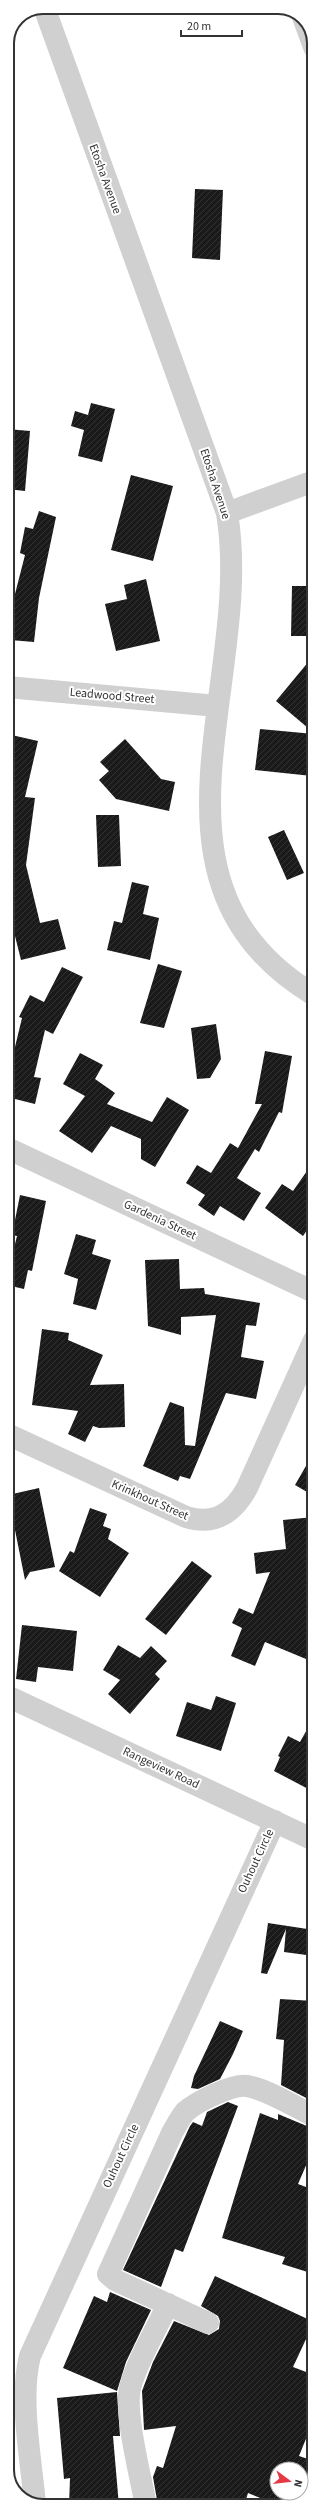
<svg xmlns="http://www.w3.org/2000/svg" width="321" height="2513" font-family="'Source Sans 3',sans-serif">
<defs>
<pattern id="building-hatch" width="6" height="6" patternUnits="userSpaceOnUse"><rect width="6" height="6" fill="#1a1a1a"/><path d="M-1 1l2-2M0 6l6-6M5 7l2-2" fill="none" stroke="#333"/></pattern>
</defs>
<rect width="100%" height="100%" fill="#fff"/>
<path fill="url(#building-hatch)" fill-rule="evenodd" d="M 195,189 L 223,190 L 220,260 L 192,258 Z
M 91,403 L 115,409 L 102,462 L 78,456 L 84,430 L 71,426 L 75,411 L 88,415 Z
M 7,429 L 30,431 L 25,491 L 7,489 Z
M 131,475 L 173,486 L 153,561 L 111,550 Z
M 39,511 L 56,517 L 39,598 L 34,642 L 10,640 L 15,594 L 25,555 L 20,553 L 25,527 L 33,529 Z
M 146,579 L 160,641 L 116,651 L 105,604 L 127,599 L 124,585 Z
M 292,586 L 314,586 L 314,636 L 291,636 Z
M 314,655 L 314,733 L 276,701 Z
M 260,729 L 314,734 L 312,776 L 255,770 Z
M 7,734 L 38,741 L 25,797 L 35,798 L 26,865 L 40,923 L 58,919 L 66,949 L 21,960 L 10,916 L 7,916 Z
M 125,739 L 161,779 L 175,782 L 169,811 L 116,799 L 99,780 L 109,771 L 100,762 Z
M 96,815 L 119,815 L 121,866 L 98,867 Z
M 284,830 L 304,873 L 287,880 L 268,837 Z
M 132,882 L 149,886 L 143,914 L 159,918 L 150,960 L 107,950 L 114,921 L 122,923 Z
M 158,964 L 182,971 L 164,1028 L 140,1023 Z
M 62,967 L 83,977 L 53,1034 L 45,1030 L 34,1077 L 41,1078 L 35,1104 L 7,1097 L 7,1080 L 22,1018 L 19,1017 L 30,995 L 44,1002 Z
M 216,1024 L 221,1059 L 210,1078 L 197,1079 L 191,1028 Z
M 265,1051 L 292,1056 L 282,1113 L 279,1112 L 259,1152 L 255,1149 L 237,1178 L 261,1193 L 244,1221 L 220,1206 L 214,1216 L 198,1205 L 205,1195 L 186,1183 L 197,1165 L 211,1173 L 230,1143 L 238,1148 L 262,1104 L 255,1104 Z
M 80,1053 L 103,1065 L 95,1079 L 115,1093 L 107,1104 L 152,1122 L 167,1097 L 189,1110 L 155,1167 L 141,1159 L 141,1139 L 111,1126 L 92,1153 L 59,1131 L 85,1096 L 63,1084 Z
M 314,1161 L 314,1220 L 303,1236 L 265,1208 L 282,1184 L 293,1191 Z
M 20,1195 L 46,1201 L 32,1271 L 28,1270 L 24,1289 L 7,1285 L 7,1268 L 9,1268 L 17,1236 L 12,1235 Z
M 76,1234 L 96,1240 L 92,1254 L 111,1260 L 96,1310 L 73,1304 L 78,1279 L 64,1274 Z
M 179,1259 L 180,1289 L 204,1288 L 205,1294 L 260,1303 L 256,1326 L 246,1325 L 241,1357 L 264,1361 L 256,1399 L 226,1393 L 190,1479 L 180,1476 L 178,1481 L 143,1466 L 170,1402 L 184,1407 L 185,1445 L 195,1446 L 216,1315 L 181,1317 L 181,1335 L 148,1326 L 145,1260 Z
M 42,1329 L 69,1333 L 68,1340 L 103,1355 L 90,1385 L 124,1384 L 125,1427 L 99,1428 L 93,1426 L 85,1442 L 68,1434 L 78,1411 L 32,1405 Z
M 314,1452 L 314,1496 L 295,1485 Z
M 39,1488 L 55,1567 L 30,1572 L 25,1580 L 8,1495 Z
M 90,1508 L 107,1514 L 103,1526 L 111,1529 L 108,1539 L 129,1553 L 100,1597 L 59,1571 L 70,1551 L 74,1553 Z
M 314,1517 L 314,1639 L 306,1659 L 265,1642 L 255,1666 L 231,1656 L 242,1628 L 232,1623 L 239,1608 L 253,1614 L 270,1572 L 256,1574 L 254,1553 L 286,1549 L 283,1520 Z
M 192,1561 L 212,1576 L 166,1635 L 145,1619 Z
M 22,1625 L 77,1631 L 73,1671 L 38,1667 L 36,1682 L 16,1679 Z
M 118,1645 L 140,1658 L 151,1646 L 167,1661 L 155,1674 L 160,1679 L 130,1714 L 108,1694 L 120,1680 L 103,1670 Z
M 216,1696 L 236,1703 L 221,1751 L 176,1736 L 187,1702 L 211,1710 Z
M 314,1717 L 314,1792 L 274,1771 L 280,1757 L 278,1756 L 288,1736 L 300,1742 Z
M 268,1923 L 314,1930 L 314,1956 L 284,1952 L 286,1929 L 267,1974 L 261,1973 Z
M 280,1999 L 314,2001 L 314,2102 L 281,2085 L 284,2040 L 276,2039 Z
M 220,2021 L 243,2031 L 233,2054 L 220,2079 L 198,2089 L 191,2088 L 194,2076 Z
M 228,2102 L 238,2106 L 183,2252 L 175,2249 L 161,2287 L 123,2270 L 190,2126 L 193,2122 L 202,2126 L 207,2112 Z
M 260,2113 L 278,2120 L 278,2114 L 314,2129 L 314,2147 L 298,2184 L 314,2190 L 314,2274 L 282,2264 L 285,2257 L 222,2238 Z
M 215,2276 L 314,2322 L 293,2367 L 314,2375 L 314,2419 L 299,2456 L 314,2461 L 314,2470 L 305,2494 L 280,2506 L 248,2493 L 244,2506 L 158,2506 L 153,2477 L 157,2466 L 163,2468 L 176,2426 L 144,2430 L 142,2391 L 153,2362 L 174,2321 L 209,2335 L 219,2329 L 220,2321 L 218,2316 L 201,2306 ZM 277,2469 L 301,2469 L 301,2493 L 277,2493 Z
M 110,2292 L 151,2310 L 126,2362 L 117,2391 L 63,2368 L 94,2296 L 107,2302 Z
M 117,2392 L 120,2436 L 113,2436 L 119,2506 L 69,2506 L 70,2478 L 64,2479 L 57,2398 Z"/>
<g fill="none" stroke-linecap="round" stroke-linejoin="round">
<path stroke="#d0d0d0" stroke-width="22" d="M 44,7 L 227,513 C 255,681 127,882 314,995
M 303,17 L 314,47
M 227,513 L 314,481
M 7,687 L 217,706
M 7,1148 L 314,1292
M 7,1434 L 186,1517 C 215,1526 233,1513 247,1488 L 314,1340
M 7,1696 L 314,1840
M 208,2323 L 115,2280 L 108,2274 L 172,2133 C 176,2126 180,2118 185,2112 C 196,2102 232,2084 247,2086 C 267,2089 295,2107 314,2116
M 35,2504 C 31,2459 19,2398 30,2356 L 275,1821
M 146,2506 C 141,2478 124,2413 130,2388 C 137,2361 156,2330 168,2304"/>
</g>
<g text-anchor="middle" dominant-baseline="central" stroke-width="4" stroke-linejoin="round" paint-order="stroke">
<g font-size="12" fill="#333" stroke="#fff">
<text transform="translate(105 179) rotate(70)">Etosha Avenue</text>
<text transform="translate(215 484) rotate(72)">Etosha Avenue</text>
<text transform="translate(112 696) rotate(5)">Leadwood Street</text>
<text transform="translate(160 1220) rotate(25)">Gardenia Street</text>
<text transform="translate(150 1500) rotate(24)">Krinkhout Street</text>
<text transform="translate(161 1768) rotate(25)">Rangeview Road</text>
<text transform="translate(256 1861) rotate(-65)">Ouhout Circle</text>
<text transform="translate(121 2156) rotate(-65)">Ouhout Circle</text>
</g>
</g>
<path d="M0 0H321V2513H0ZM43 14H278A29 29 0 0 1 307 43V2470A29 29 0 0 1 278 2499H43A29 29 0 0 1 14 2470V43A29 29 0 0 1 43 14Z" fill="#fff" fill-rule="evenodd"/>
<path fill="none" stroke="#333" stroke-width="2" d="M43 14H278A29 29 0 0 1 307 43V2470A29 29 0 0 1 278 2499H43A29 29 0 0 1 14 2470V43A29 29 0 0 1 43 14Z"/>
<g transform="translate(289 2481) rotate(105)"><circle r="19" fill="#ffffff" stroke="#adadad"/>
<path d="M0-3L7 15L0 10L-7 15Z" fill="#e63946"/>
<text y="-6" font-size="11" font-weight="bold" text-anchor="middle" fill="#333333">N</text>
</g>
<path d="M181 30v6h61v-6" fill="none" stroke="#333333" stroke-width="2"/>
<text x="187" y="30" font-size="12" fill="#333333" stroke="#ffffff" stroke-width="3" paint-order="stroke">20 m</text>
</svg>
